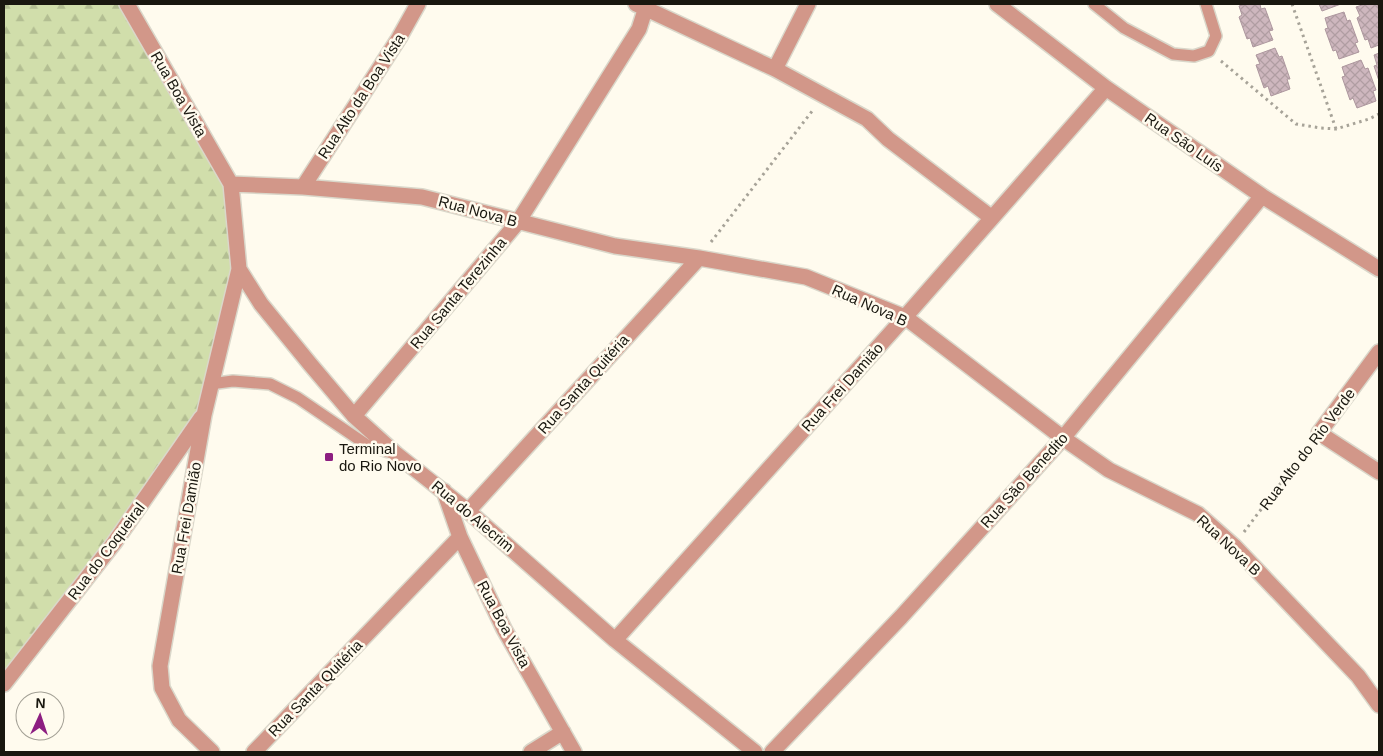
<svg xmlns="http://www.w3.org/2000/svg" width="1383" height="756" font-family="Helvetica,sans-serif">
<defs>
<pattern id="forest-firs" width="22" height="20" patternUnits="userSpaceOnUse" patternTransform="scale(1.25)"><rect width="22" height="20" fill="#d1deab"/><path d="M5 1l3.5 6h-7zM16 11l3.5 6h-7z" fill="#b3be92"/></pattern>
<pattern id="building-cross-hatch" width="8" height="8" patternUnits="userSpaceOnUse" patternTransform="scale(1.25)"><rect width="8" height="8" fill="#ceb7be"/><path d="M0 0l8 8M0 8l8-8" fill="none" stroke="#b09da2"/></pattern>
</defs>
<rect width="100%" height="100%" fill="#fffbee"/>
<path fill="url(#forest-firs)" d="M 4,4 L 127,4 L 231,184 L 239,269 L 204,415 L 4,684 Z"/>
<path fill="url(#building-cross-hatch)" stroke="#ad979e" d="M 1246,4 L 1260,4 L 1261,9 L 1265,8 L 1273,30 L 1269,31 L 1273,40 L 1253,47 L 1250,38 L 1247,39 L 1239,17 L 1242,15 L 1239,6 Z
M 1319,4 L 1341,4 L 1322,11 Z
M 1365,4 L 1377,4 L 1379,9 L 1379,45 L 1371,48 L 1368,39 L 1365,40 L 1357,18 L 1360,16 L 1356,7 Z
M 1344,12 L 1347,21 L 1350,20 L 1358,42 L 1355,43 L 1359,52 L 1339,59 L 1336,50 L 1333,51 L 1325,29 L 1328,28 L 1325,18 Z
M 1275,48 L 1279,57 L 1282,56 L 1290,79 L 1287,79 L 1290,89 L 1271,96 L 1268,86 L 1264,88 L 1256,65 L 1260,64 L 1256,55 Z
M 1379,53 L 1379,81 L 1374,66 L 1377,65 L 1374,55 Z
M 1361,60 L 1365,69 L 1368,68 L 1376,90 L 1373,91 L 1376,101 L 1357,108 L 1353,98 L 1350,100 L 1342,77 L 1345,76 L 1342,67 Z"/>
<g fill="none" stroke-linecap="round" stroke-linejoin="round">
<g stroke="#dad7ca" stroke-width="14">
<path id="lane" d="M 1094,4 L 1124,28 L 1173,54 L 1194,56 L 1209,51 L 1216,36 L 1206,4
M 210,384 L 233,381 L 270,384 L 298,398 L 367,445 L 392,453"/>
</g>
<g stroke="#dad7ca" stroke-width="18">
<path id="street" d="M 127,4 L 231,184 L 239,269 L 261,304 L 310,364 L 354,416 L 396,454 L 468,511 L 615,640 L 755,752
M 636,4 L 775,69 L 867,119 L 888,139 L 992,218
M 997,4 L 1106,88 L 1262,196 L 1379,269
M 775,69 L 808,4
M 231,184 L 303,187 L 422,197 L 615,246 L 699,258 L 806,277 L 905,317 L 1063,438 L 1109,470 L 1198,514 L 1234,546 L 1358,676 L 1379,705
M 303,187 L 399,38 L 418,4
M 1379,352 L 1319,433 L 1379,472
M 354,416 L 518,222 L 639,29 L 647,4
M 444,491 L 460,537 L 504,629 L 574,752
M 468,511 L 699,258
M 615,640 L 905,317 L 1106,88
M 4,684 L 114,543 L 201,418
M 212,752 L 179,720 L 162,688 L 160,666 L 204,415 L 239,269
M 254,752 L 460,537
M 531,752 L 563,732
M 772,752 L 901,617 L 1063,438 L 1262,196"/>
</g>
<path stroke="#a7a398" stroke-width="3" stroke-dasharray="2.5 4" stroke-linecap="butt" d="M 1292,4 L 1336,129
M 1221,61 L 1296,124 L 1321,128 L 1336,129 L 1369,119 L 1379,114
M 711,242 L 813,110
M 1244,532 L 1308,447"/>
<use href="#lane" stroke="#d29789" stroke-width="11"/>
<use href="#street" stroke="#d29789" stroke-width="15"/>
</g>
<rect fill="#8d1e81" stroke="#fffbee" stroke-width="2" x="324" y="452" width="10" height="10" rx="2.5"/>
<g text-anchor="middle" dominant-baseline="central" stroke-width="5" stroke-linejoin="round" paint-order="stroke">
<g font-size="15" fill="#19170f" stroke="#fffbee">
<text transform="translate(179 94) rotate(60)">Rua Boa Vista</text>
<text transform="translate(361 96) rotate(-57)">Rua Alto da Boa Vista</text>
<text transform="translate(1184 142) rotate(35)">Rua São Luís</text>
<text transform="translate(478 211) rotate(15)">Rua Nova B</text>
<text transform="translate(458 293) rotate(-50)">Rua Santa Terezinha</text>
<text transform="translate(870 305) rotate(24)">Rua Nova B</text>
<text transform="translate(583 384) rotate(-48)">Rua Santa Quitéria</text>
<text transform="translate(842 387) rotate(-48)">Rua Frei Damião</text>
<text transform="translate(1307 449) rotate(-53)">Rua Alto do Rio Verde</text>
<text transform="translate(1024 480) rotate(-48)">Rua São Benedito</text>
<text transform="translate(473 516) rotate(40)">Rua do Alecrim</text>
<text transform="translate(186 518) rotate(-80)">Rua Frei Damião</text>
<text transform="translate(1229 545) rotate(43)">Rua Nova B</text>
<text transform="translate(106 551) rotate(-53)">Rua do Coqueiral</text>
<text transform="translate(504 624) rotate(62)">Rua Boa Vista</text>
<text transform="translate(315 688) rotate(-46)">Rua Santa Quitéria</text>
</g>
<g font-size="15" fill="#19170f" stroke="#fffbee" text-anchor="start">
<text x="339" y="448">Terminal<tspan x="339" dy="17">do Rio Novo</tspan></text>
</g>
</g>
<rect width="1383" height="756" fill="none" stroke="#19170f" stroke-width="10"/>
<g transform="translate(40 716) rotate(3)"><circle r="24" fill="#fffbee" stroke="#a3a095"/>
<path d="M0-4L9 19L0 12L-9 19Z" fill="#8d1e81"/>
<text y="-8" font-size="14" font-weight="bold" text-anchor="middle" fill="#19170f">N</text>
</g>
</svg>
